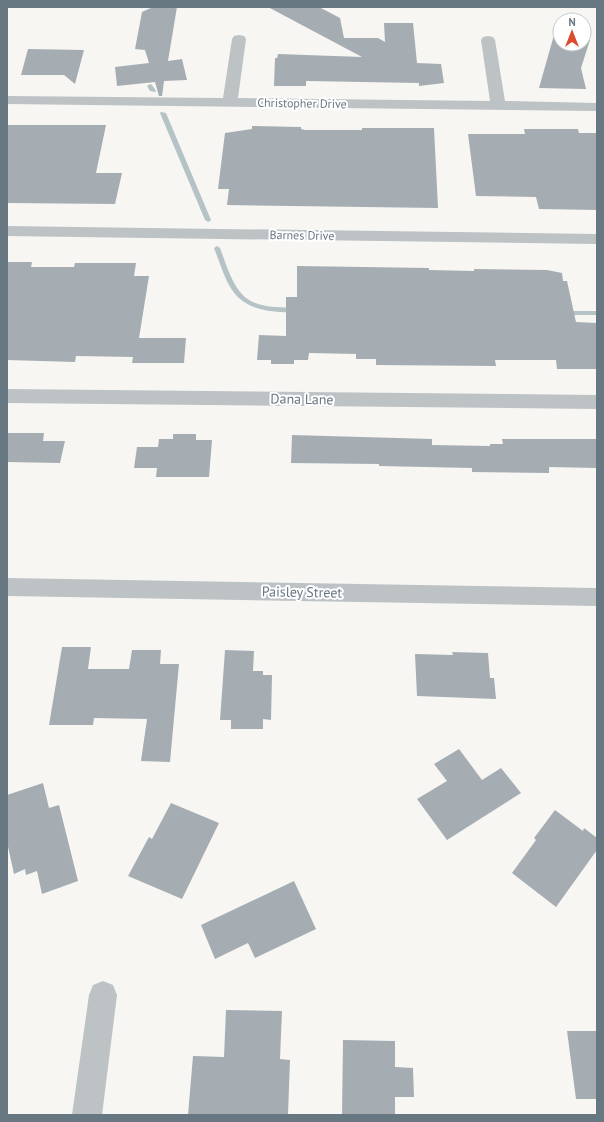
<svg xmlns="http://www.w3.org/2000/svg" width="604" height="1122" font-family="'PT Sans',sans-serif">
<rect width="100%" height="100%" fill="#f7f6f3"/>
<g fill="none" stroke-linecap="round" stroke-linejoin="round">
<path fill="#b5c2c6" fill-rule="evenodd" d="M 150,84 L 152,85 L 156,91 L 155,92 L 150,91 L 147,86 Z
M 161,112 L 166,113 L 211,220 L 210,221 L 208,222 L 205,220 L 160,113 Z
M 217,246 L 220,248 C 227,266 234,294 253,302 C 266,308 282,307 296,308 L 298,308 L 298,312 C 290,313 279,312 270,311 C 230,305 227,281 214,248 Z
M 561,311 L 597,311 L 597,315 L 563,315 L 560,313 Z"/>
</g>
<path fill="#a5adb3" d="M 153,7 L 177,7 L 168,61 L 182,59 L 187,80 L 164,81 L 162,96 L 159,96 L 155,82 L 117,86 L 115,67 L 149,63 L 145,50 L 135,49 L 142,12 Z
M 268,7 L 319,7 L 340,18 L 344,38 L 378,38 L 385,42 L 384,23 L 413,23 L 417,63 L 441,64 L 444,83 L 419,86 L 419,83 L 306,81 L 306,86 L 274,86 L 275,58 L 277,58 L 278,54 L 362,57 Z
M 554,35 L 560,35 L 560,44 L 584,44 L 584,39 L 590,40 L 581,68 L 586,89 L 539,88 Z
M 28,49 L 84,50 L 75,84 L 64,75 L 21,75 Z
M 7,125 L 106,125 L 96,173 L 122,173 L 115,204 L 7,203 Z
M 252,126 L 301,127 L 301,129 L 305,130 L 362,130 L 362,128 L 434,128 L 438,208 L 227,205 L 229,189 L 218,189 L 225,133 L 252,129 Z
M 524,129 L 578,129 L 579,133 L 597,133 L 597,210 L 539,209 L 536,197 L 476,196 L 468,134 L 525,134 Z
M 7,262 L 32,262 L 31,267 L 74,267 L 75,263 L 136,263 L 134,276 L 149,276 L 139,338 L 186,338 L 184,363 L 132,363 L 133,357 L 76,356 L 75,362 L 7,360 Z
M 297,266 L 429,268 L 429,270 L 474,271 L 474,269 L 547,270 L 562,273 L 563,281 L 567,281 L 576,322 L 597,323 L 597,369 L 557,369 L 556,360 L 495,360 L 496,366 L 376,365 L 376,359 L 356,359 L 356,354 L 309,353 L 308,360 L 294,360 L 294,364 L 271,364 L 271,360 L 257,360 L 259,335 L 286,336 L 286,297 L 297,297 Z
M 7,433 L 44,433 L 43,441 L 65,441 L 60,463 L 7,462 Z
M 173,434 L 196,434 L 196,440 L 212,440 L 209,477 L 156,477 L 157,468 L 134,468 L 137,447 L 158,447 L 159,439 L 173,439 Z
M 292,435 L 432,439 L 432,445 L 490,446 L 490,444 L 503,444 L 502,439 L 597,439 L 597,468 L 549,467 L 549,473 L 472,472 L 472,468 L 379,466 L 379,464 L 291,463 Z
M 62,647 L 91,647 L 88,669 L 129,669 L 132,650 L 161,650 L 160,664 L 179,664 L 170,762 L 141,761 L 147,719 L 94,718 L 93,725 L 49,725 Z
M 225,650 L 254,651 L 253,671 L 263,671 L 263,675 L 272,675 L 271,720 L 263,719 L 263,729 L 231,729 L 231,720 L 220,720 Z
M 452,652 L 488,653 L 490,678 L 494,678 L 496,699 L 417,696 L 415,654 L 453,655 Z
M 459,749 L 482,780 L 501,768 L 521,793 L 447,840 L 417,799 L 447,781 L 434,764 Z
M 43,783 L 49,808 L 59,805 L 78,881 L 42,894 L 37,871 L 26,875 L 25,869 L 14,874 L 7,842 L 7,795 Z
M 171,803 L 219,823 L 182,899 L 128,876 L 149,837 L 152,839 Z
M 555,810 L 583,831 L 584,828 L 597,838 L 597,850 L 556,907 L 512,873 L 536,840 L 534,838 Z
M 294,881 L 316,929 L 255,958 L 248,943 L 215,959 L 201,925 Z
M 226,1010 L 282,1011 L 280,1059 L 290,1060 L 288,1115 L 188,1115 L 193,1056 L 224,1057 Z
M 567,1031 L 597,1031 L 597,1099 L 576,1099 Z
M 343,1040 L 395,1041 L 395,1067 L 413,1068 L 414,1097 L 395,1097 L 395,1115 L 342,1115 Z"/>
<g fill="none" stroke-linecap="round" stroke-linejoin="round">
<path fill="#bdc2c5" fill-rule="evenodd" d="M 239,35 L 244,36 L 246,39 L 238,98 L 490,101 L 481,40 L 483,37 L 488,36 L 493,37 L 495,40 L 505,101 L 597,103 L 597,111 L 7,104 L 7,96 L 223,98 L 232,39 L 234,36 Z
M 7,226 L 597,234 L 597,244 L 7,236 Z
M 7,389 L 597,395 L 597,409 L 7,403 Z
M 103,981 L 113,985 L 117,995 L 102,1115 L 72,1115 L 89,995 L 93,985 Z"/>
<path fill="#bdc2c5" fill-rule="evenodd" d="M 7,578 L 597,588 L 597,606 L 7,596 Z"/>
</g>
<g text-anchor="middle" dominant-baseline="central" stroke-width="4" stroke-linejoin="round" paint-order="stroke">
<g font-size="12" fill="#677883" stroke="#fff">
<text transform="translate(302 103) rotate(1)">Christopher Drive</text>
<text transform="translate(302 235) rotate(1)">Barnes Drive</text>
</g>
<g font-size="14" fill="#677883" stroke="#fff">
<text transform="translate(302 399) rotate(1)">Dana Lane</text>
<text transform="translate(302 592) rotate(1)">Paisley Street</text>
</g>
</g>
<rect width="604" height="1122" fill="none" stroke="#677883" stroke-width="16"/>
<g transform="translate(572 32)"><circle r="19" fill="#ffffff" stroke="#c2c9cd"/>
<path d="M0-3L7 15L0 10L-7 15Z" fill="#dc4c2e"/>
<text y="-6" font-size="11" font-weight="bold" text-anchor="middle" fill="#677883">N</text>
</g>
</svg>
